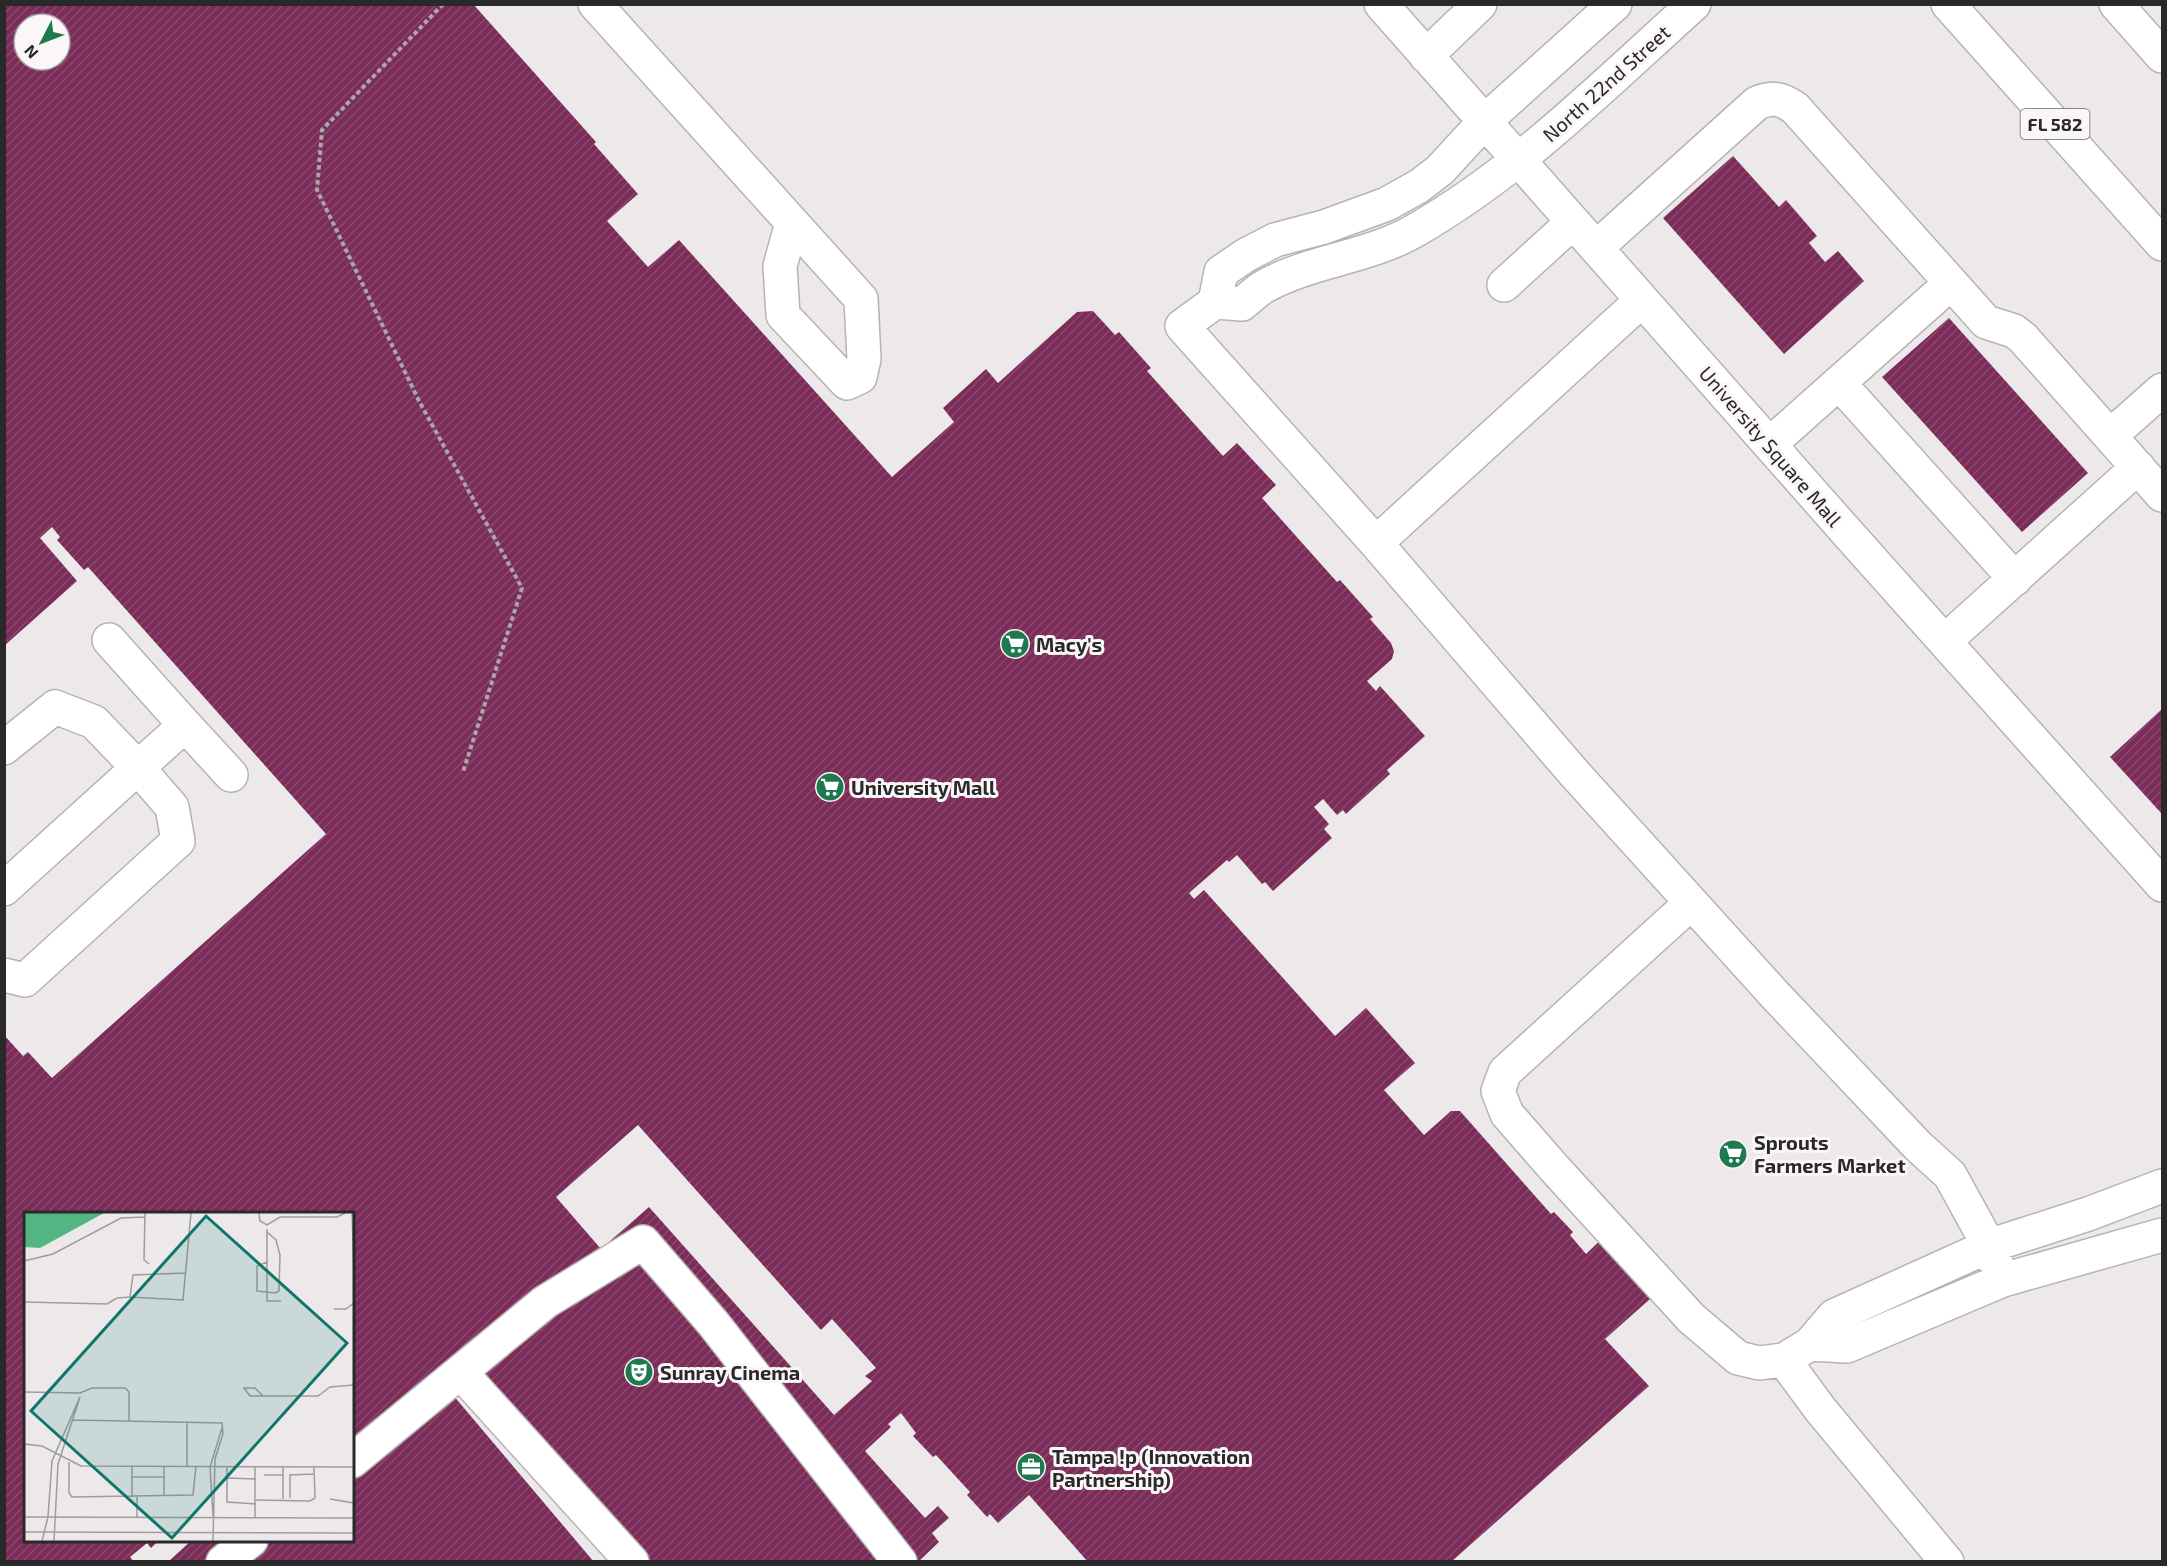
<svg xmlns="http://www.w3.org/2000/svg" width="2167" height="1566" font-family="'Exo 2',sans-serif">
<defs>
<pattern id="building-hatch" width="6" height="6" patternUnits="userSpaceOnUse" patternTransform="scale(1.5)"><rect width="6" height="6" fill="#7b2c58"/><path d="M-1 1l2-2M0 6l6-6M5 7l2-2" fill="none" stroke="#89496d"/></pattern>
</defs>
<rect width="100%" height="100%" fill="#ede9eb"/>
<path fill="url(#building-hatch)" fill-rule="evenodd" d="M 4,4 L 473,4 L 596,142 L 594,144 L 638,194 L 607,221 L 648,267 L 679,240 L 892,477 L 954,422 L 943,408 L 986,369 L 998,383 L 1077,312 L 1093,311 L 1115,335 L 1119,332 L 1151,368 L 1147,371 L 1223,456 L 1237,443 L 1276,485 L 1262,498 L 1337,582 L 1340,580 L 1373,617 L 1370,619 L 1391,643 L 1394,651 L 1392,659 L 1367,681 L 1376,691 L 1380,686 L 1425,736 L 1387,770 L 1390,774 L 1346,814 L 1343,810 L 1337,815 L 1323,799 L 1314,807 L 1329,824 L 1324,829 L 1332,838 L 1273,891 L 1265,882 L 1262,884 L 1237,855 L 1229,862 L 1227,860 L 1189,893 L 1194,899 L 1204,890 L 1335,1036 L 1366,1008 L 1415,1063 L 1384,1090 L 1424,1135 L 1451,1111 L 1460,1111 L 1551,1214 L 1554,1212 L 1573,1232 L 1570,1235 L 1586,1254 L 1608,1233 L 1659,1291 L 1605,1339 L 1649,1386 L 1451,1562 L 1088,1562 L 1029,1495 L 998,1523 L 990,1514 L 987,1517 L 967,1495 L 970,1492 L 936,1455 L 933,1457 L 913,1436 L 916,1433 L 901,1413 L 888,1424 L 891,1427 L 865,1451 L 925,1518 L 938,1506 L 949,1518 L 932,1533 L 939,1542 L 918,1562 L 652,1562 L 474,1363 L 447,1388 L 594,1562 L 168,1562 L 192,1540 L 352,1540 L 352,1214 L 26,1214 L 26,1540 L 159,1540 L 151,1548 L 147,1543 L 130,1557 L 134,1562 L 4,1562 L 4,1035 L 23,1056 L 28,1052 L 52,1078 L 326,834 L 88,567 L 84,570 L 57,540 L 60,537 L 52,527 L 40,538 L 77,581 L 4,646 ZM 24,24 L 60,24 L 60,60 L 24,60 ZM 638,1125 L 821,1330 L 832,1319 L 876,1368 L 865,1376 L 872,1381 L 834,1415 L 649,1207 L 601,1249 L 556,1197 Z
M 1733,156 L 1779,207 L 1786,200 L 1817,236 L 1809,243 L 1825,262 L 1838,251 L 1864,281 L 1784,354 L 1663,218 Z
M 1949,318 L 2088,473 L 2022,532 L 1882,377 Z
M 2162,709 L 2162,814 L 2110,757 Z"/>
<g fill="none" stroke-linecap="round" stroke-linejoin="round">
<g stroke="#b7b3b4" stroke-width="36">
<path id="minor" d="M 595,4 L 861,299 L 864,359 L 860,377 L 847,383 L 783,315 L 780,266 L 792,223
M 1381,4 L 1844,529 L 2162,885
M 1615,4 L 1485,121 L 1440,170 L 1419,186 L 1387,204 L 1324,227 L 1275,240 L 1246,255 L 1221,272 L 1215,302 L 1182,326 L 1376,543 L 1574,773 L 1775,995 L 1918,1146 L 1950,1175 L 1989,1246 L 2003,1280
M 1426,56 L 1480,4
M 1596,248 L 1757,103 C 1772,97 1781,98 1795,108 L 1986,322 L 2014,331 L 2023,338 L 2162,495
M 1504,285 L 1573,222
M 1215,302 L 1242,304 C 1250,298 1258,289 1267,285 C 1314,260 1370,257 1416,230 C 1520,170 1605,84 1694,4
M 1839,383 L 2015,579
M 2110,436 L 2162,390
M 1770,444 L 1951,283
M 1376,543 L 1642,300
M 1945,641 L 2138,467
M 185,725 L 231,775
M 4,748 L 55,707 L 94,722 L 138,768 L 172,807 L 178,841 L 25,980 L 4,975
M 4,889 L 185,725 L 109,640
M 1691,903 L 1505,1072 L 1498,1091 L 1507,1114 L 1555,1169 L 1691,1318 L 1738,1358 L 1759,1363 L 1784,1360 L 1810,1344
M 2162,1186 L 2088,1214 L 1989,1246 L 1834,1316 L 1810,1344 L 1847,1346 L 2003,1280 L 2162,1235
M 1784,1360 L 1820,1409 L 1947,1562
M 462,1374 L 632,1562
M 352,1461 L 545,1302 L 643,1242 L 713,1323 L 900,1562
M 223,1562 L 251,1540"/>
</g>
<g stroke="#b7b3b4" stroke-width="36">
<path id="major" d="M 1948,4 L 2162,244
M 2116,4 L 2162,56"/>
</g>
<path stroke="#aaa7a9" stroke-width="4" stroke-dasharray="4.5 3" stroke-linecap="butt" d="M 443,4 L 322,130 L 317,190 L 419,401 L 522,588 L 463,772"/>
<use href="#minor" stroke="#fff" stroke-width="33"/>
<use href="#major" stroke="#fff" stroke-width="33"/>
</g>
<defs>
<g id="supermarket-disc" transform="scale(1.5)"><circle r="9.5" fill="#1e794e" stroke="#fbf6f8"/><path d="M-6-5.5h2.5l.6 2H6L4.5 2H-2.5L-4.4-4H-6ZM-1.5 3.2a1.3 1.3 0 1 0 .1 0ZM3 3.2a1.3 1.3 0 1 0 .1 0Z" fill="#fff"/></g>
<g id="theatre-disc" transform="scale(1.5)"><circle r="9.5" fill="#1e794e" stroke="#fbf6f8"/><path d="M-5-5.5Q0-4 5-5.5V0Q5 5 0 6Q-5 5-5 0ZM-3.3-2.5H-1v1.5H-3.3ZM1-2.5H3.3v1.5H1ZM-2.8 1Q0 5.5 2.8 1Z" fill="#fff"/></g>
<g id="office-disc" transform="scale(1.5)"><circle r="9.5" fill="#1e794e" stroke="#fbf6f8"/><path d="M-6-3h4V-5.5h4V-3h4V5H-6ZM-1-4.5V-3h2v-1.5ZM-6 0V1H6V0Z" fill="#fff"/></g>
</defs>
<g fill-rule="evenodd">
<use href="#supermarket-disc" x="1015" y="644"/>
<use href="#supermarket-disc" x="830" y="787"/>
<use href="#supermarket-disc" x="1733" y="1154"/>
<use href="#theatre-disc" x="639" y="1372"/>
<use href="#office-disc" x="1031" y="1467"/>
</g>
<g text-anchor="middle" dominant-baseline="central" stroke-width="6" stroke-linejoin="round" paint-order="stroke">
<rect fill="#fbf6f8" stroke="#696667" stroke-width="1.5" x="2020.5" y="109" width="69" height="30" rx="4.5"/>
<g font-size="18" font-weight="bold" fill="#2a2929">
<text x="2055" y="124">FL 582</text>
</g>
<g font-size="20" fill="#2a2929" stroke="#fbf6f8">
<text transform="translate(1606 83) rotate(-42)">North 22nd Street</text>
<text transform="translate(1771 446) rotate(49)">University Square Mall</text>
</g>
<g font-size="20" font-weight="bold" fill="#2a2929" stroke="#fbf6f8" text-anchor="start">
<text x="1036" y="644">Macy's</text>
<text x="851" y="787">University Mall</text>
<text x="1754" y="1142">Sprouts<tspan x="1754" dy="23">Farmers Market</tspan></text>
<text x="660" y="1372">Sunray Cinema</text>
<text x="1052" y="1456">Tampa !p (Innovation<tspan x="1052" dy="23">Partnership)</tspan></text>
</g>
</g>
<g transform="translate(24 1212)">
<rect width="330" height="330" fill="#ede9eb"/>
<path d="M 0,1 L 80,1 L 16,36 L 0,35 Z" fill="#53b581"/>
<path fill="none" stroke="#9f9c9d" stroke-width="1.5" d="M 121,1 L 120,48 L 125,52M 235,1 L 236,9 L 243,13 L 256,5 L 313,5 L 321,1M 328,1 L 330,61M 243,17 L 243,89 L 257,89M 243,20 L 252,28 L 256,43 L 255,79 L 251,81 L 233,79 L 233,54 L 243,50M 0,49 L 29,42 L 97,6 L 121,5M 106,85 L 159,88 L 167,1M 0,90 L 83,92 L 93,86 L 106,85 L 109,63 L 162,61M 310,97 L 322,97 L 330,91M 0,180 L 56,181 L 68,176 L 101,176 L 105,180 L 105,210M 239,184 L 231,176 L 220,176 L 226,184 L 294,184 L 306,175 L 330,173M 48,208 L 198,211 L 199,222 L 191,247 L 189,329M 163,211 L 163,254M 0,232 L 18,234 L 57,254 L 330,255M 45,250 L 45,281 L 48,285 L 169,283 L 172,254M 108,254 L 108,285M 203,255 L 203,290 L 232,292M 259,255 L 259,287M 240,263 L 259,263M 108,265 L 140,265M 203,266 L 232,267M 140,283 L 140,254M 266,286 L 266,263 L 290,262M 306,287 L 330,291M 232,288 L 286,289 L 291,286 L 290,255M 189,304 L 186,255 L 198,216M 0,305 L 330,306M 113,306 L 113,285M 231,306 L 231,255M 0,320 L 330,321M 18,329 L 24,305 L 28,249 L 56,185 L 34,252 L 30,329"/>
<path fill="#0f766e" fill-opacity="0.15" stroke="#0f766e" stroke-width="3" d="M 182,4 L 323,131 L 148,326 L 7,199 Z"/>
<rect width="330" height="330" fill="none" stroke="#2a2929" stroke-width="3"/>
</g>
<rect width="2167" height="1566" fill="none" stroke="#2a2929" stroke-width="12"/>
<g transform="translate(42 42) rotate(228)"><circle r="28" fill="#fbf6f8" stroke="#a7a4a5" stroke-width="1.5"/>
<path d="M0-4.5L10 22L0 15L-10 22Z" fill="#1e794e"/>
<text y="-9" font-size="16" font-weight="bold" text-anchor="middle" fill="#2a2929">N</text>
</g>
</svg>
